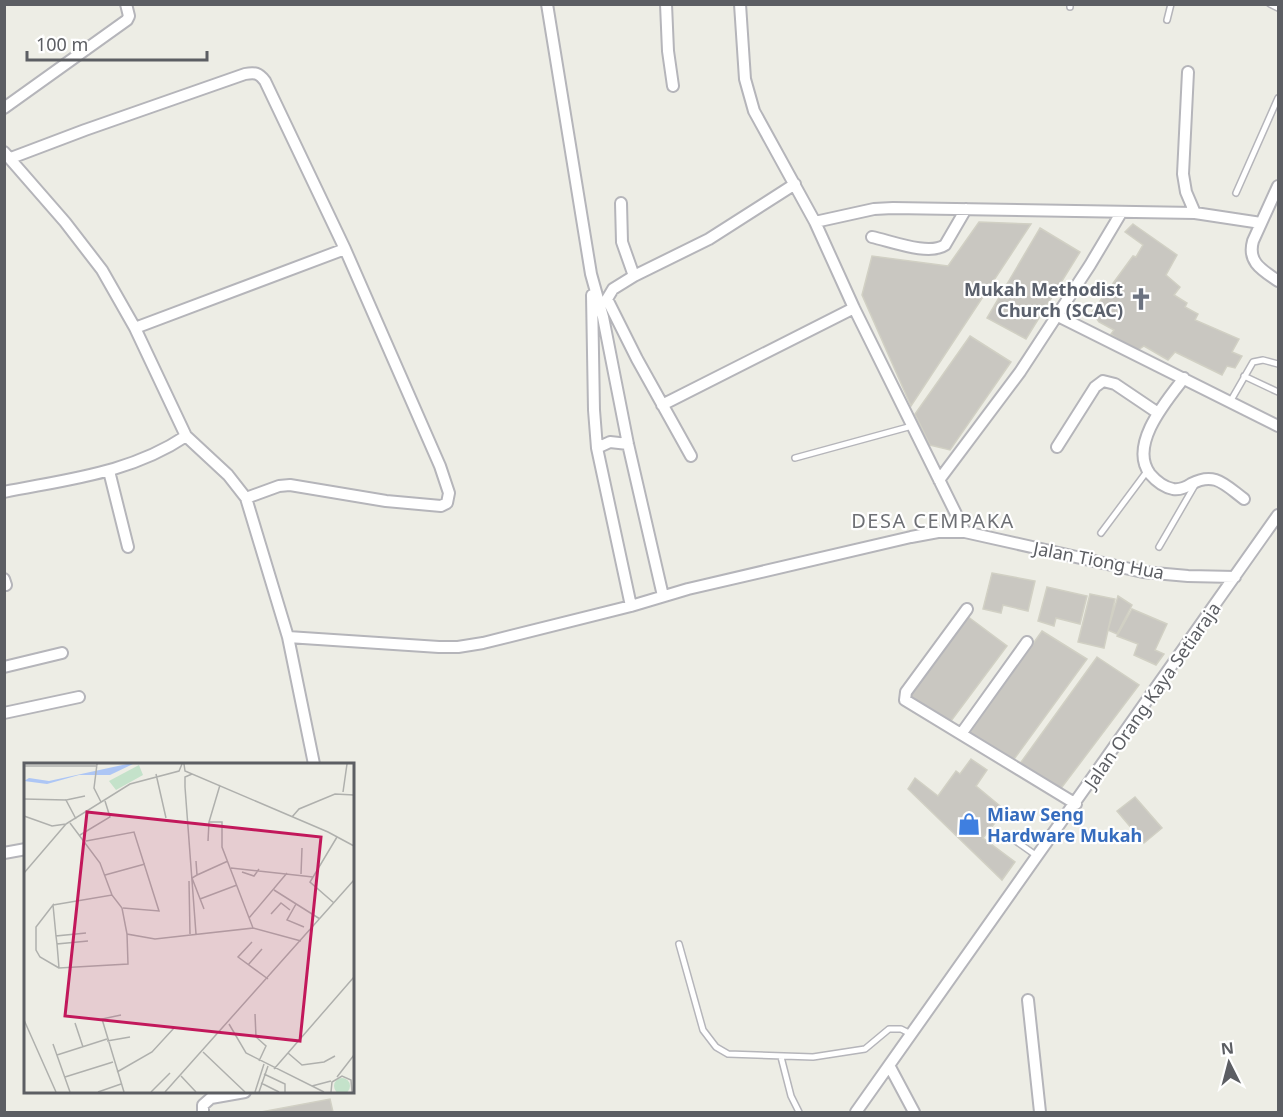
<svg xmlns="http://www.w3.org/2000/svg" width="1283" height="1117" font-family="'Noto Sans',sans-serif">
<rect width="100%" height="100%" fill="#edede5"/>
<path fill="#c9c7c1" stroke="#d1d0c4" stroke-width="1.5" d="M 979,222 L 1031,224 L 911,406 L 862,295 L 872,256 L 948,266 Z
M 1133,224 L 1177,255 L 1166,275 L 1180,287 L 1174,295 L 1187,303 L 1185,307 L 1198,314 L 1195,320 L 1239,339 L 1232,352 L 1242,356 L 1235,368 L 1227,366 L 1222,375 L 1175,352 L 1168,360 L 1144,346 L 1138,350 L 1127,346 L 1111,334 L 1114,330 L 1099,322 L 1092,312 L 1133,256 L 1136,257 L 1143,245 L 1125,232 Z
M 1040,228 L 1080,252 L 1026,339 L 987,318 Z
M 970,336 L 1011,362 L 950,450 L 930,445 L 915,414 Z
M 992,573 L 1035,581 L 1028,611 L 1003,605 L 1001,613 L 983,609 Z
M 1047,587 L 1087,596 L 1080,624 L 1056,618 L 1054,626 L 1038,621 Z
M 1090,594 L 1115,599 L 1104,648 L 1078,642 Z
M 1118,596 L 1132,605 L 1117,634 L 1108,630 Z
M 1132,609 L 1167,624 L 1155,650 L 1164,654 L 1156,665 L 1134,655 L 1138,644 L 1117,636 Z
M 967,616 L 1007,646 L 948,725 L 905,698 Z
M 1042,631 L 1087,659 L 1012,762 L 968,735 Z
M 1097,657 L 1139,685 L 1059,791 L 1019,765 Z
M 971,759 L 987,770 L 976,786 L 1005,810 L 983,838 L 1015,862 L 1002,880 L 908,789 L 915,778 L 938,796 L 956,771 L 960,774 Z
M 1135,797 L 1162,828 L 1144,843 L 1117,811 Z
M 330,1099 L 333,1112 L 261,1112 Z"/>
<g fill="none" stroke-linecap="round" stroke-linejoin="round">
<g stroke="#b5b5ba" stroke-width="8">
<path id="lane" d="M 1270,4 L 1278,8
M 1070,7 L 1070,4
M 1167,20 L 1171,4
M 1236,193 L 1278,98
M 1244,376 L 1278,392
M 1230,402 L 1253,362 L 1263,360 L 1278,364
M 795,458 L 912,426
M 1101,533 L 1148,470
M 1159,547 L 1195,485
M 1006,834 L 1037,856
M 679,944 L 703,1030 L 716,1047 L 728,1054 L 813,1057 L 865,1049 L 889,1029 L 901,1029 L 911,1034
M 781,1057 L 791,1096 L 799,1112"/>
</g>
<g stroke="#b5b5ba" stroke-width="14">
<path id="street" d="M 547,4 L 591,274 L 603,317 L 628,444 L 663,596
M 666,4 L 668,51 L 673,86
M 1188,72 L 1183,174 L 1186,192 L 1195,213
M 4,108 L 127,20 L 129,16 L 126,4
M 4,152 L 65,222 L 102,270 L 135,328 L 186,436
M 11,158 L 85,130 L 245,74 C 255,72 259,73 265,81 L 345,249 L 440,466 L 449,493 L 447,503 L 441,506 L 386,501 L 290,485 L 279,486 L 246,498
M 1278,186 L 1253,241 C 1247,262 1262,270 1278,281
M 621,203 L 622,242 L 634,276 L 709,239 L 795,184
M 815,222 L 874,209 L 893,208 L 1195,213 L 1261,223
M 872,237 C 891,241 929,256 945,245 L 966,209
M 634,276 L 613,289 L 607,299 L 637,359 L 691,456
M 592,295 L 594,410 L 597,448 L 631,606
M 1058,316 L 1278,426
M 135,328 L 345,249
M 1184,378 C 1167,400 1128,445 1150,474 C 1156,481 1163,487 1173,489 C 1180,490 1185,488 1191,484 C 1215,471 1225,485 1244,499
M 662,405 L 854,308
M 1057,447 L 1095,387 L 1103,381 L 1115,384 L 1158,413
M 597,448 L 610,442 L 628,444
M 109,471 L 128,547
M 939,480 L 1020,372 L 1090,265 L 1121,213
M 4,492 C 68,479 131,473 186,436 L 228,475 L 246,498 L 288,637 L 439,647 L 458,647 L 483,643 L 631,606 L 688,589 L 911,537 L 938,532 L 965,532 L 854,308 L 815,222 L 754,111 L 745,79 L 740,4
M 965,532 L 1143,572 L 1188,576 L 1235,577
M 4,579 L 6,585
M 967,609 L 906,692 L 905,700 L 1076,804
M 288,637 L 314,764
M 4,667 L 62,653
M 4,713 L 79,697
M 961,734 L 1027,642
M 4,853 L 26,849
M 1028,1000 L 1040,1112
M 890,1067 L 914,1112
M 203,1112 L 203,1105 L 211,1098 L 245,1092
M 856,1112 L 1278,515"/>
</g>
<use href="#lane" stroke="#fff" stroke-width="5"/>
<use href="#street" stroke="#fff" stroke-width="10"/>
</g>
<defs>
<g id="church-bare" transform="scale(1.8)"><path d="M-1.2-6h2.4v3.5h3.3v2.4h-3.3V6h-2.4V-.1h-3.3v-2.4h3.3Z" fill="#6b7280" stroke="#fff" stroke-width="2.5" paint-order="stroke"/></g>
<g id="shop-bare" transform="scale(1.8)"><path d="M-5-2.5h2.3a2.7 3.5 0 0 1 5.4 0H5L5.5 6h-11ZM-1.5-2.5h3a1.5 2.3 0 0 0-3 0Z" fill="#3f7fe0" stroke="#fff" stroke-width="2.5" paint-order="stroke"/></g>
</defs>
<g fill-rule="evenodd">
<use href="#church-bare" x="1141" y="299"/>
<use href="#shop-bare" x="969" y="824"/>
</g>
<g text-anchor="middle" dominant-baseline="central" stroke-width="4.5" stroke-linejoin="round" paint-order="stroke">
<g font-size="18" font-weight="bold" fill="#5b616d" stroke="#fff" text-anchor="end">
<text x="1123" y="289">Mukah Methodist<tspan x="1123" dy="21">Church (SCAC)</tspan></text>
</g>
<g font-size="18" fill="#5c5e63" stroke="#fff">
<text transform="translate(1099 560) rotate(11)">Jalan Tiong Hua</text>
<text transform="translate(1152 695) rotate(-55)">Jalan Orang Kaya Setiaraja</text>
</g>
<g font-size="18" font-weight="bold" fill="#366cbe" stroke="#fff" text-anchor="start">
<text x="987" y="814">Miaw Seng<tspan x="987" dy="21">Hardware Mukah</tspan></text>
</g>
<g font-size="20" letter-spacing="1.5" fill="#6e7075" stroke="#fff">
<text x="933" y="520">DESA CEMPAKA</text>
</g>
</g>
<g transform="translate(24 763)">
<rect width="330" height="330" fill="#edede5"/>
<path d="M 115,2 L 119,12 L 92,27 L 85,18 ZM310 323a8 8 0 1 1 16 0a8 8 0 1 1-16 0Z" fill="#c4e2ca"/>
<path d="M 103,1 L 109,1 L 86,12 L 55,12 L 23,21 L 0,18 L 5,15 L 25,18 Z" fill="#adc6f5"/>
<path fill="none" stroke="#afb0ad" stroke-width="1.5" d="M 73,1 L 70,25 L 77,39M 160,1 L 161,8 L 304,69 L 330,83M 0,3 L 72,3M 132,11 L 142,55M 168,11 L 161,14 L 161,24 L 172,171M 319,29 L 323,1M 0,36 L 42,37M 0,53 L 28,63 L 42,61 L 106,21 L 155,8 L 158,1M 268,54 L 275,46 L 311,31 L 330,32M 52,56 L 42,37 L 61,33M 46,60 L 76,100 L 88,132M 56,72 L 86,54 L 81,38M 62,78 L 110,69 L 135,148 L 99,145M 184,78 L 185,59M 172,98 L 173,112 L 204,98M 207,105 L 289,114M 218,109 L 230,113 L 235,106M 0,110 L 42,61M 277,111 L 278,85M 81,112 L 121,101M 173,112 L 168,115 L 180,146M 165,118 L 166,171M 250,127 L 296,156M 176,136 L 213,122M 310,140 L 286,119 L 313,74M 272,141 L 263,157 L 280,164M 29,142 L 88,132 L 98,145 L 103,171 L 131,176 L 229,165 L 198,84 L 198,59 L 185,59 L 196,22M 247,151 L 257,140 L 266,147M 225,155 L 263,110M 229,165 L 277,178M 32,173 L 29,142 L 12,164 L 12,187 L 16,194 L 35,205M 64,178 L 33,181 L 35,205 L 104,201 L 103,171M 228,179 L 214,194 L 244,216M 33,181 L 32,173 L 62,170M 224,202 L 238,186M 231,251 L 232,274 L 242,283 L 235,298M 97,252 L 78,256 L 100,329M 0,257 L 32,329M 51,260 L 59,284M 205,261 L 222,290 L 300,329M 83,278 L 106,274M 29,281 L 46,329M 179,289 L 221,329M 264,290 L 278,302 L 300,299 L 311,293M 33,292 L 83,276M 250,306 L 330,214M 93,309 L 128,289 L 150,265M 240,311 L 261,321 L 261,329M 157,313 L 172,329M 41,314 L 89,299M 313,314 L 330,292M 237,320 L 255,329M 288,323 L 307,318M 74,329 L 97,321M 127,329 L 146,310M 141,329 L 330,117M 231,329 L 240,301M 235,329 L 244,303M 307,329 L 308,319 L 318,313 L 327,317 L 328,329"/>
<path fill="#c2185b" fill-opacity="0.15" stroke="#c2185b" stroke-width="3" d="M 63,49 L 297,74 L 276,278 L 41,253 Z"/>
<rect width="330" height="330" fill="none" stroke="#5c5e63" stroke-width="3"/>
</g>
<rect width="1283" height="1117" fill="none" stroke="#5c5e63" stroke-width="12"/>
<g transform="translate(1229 1063) rotate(354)" stroke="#ffffff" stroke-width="4.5" paint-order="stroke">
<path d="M0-4.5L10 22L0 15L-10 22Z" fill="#5c5e63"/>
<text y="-9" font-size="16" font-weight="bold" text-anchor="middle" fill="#5c5e63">N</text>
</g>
<path d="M27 51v9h180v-9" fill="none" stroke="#5c5e63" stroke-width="3"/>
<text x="36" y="51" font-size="18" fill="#5c5e63" stroke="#ffffff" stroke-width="4.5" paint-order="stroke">100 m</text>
</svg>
